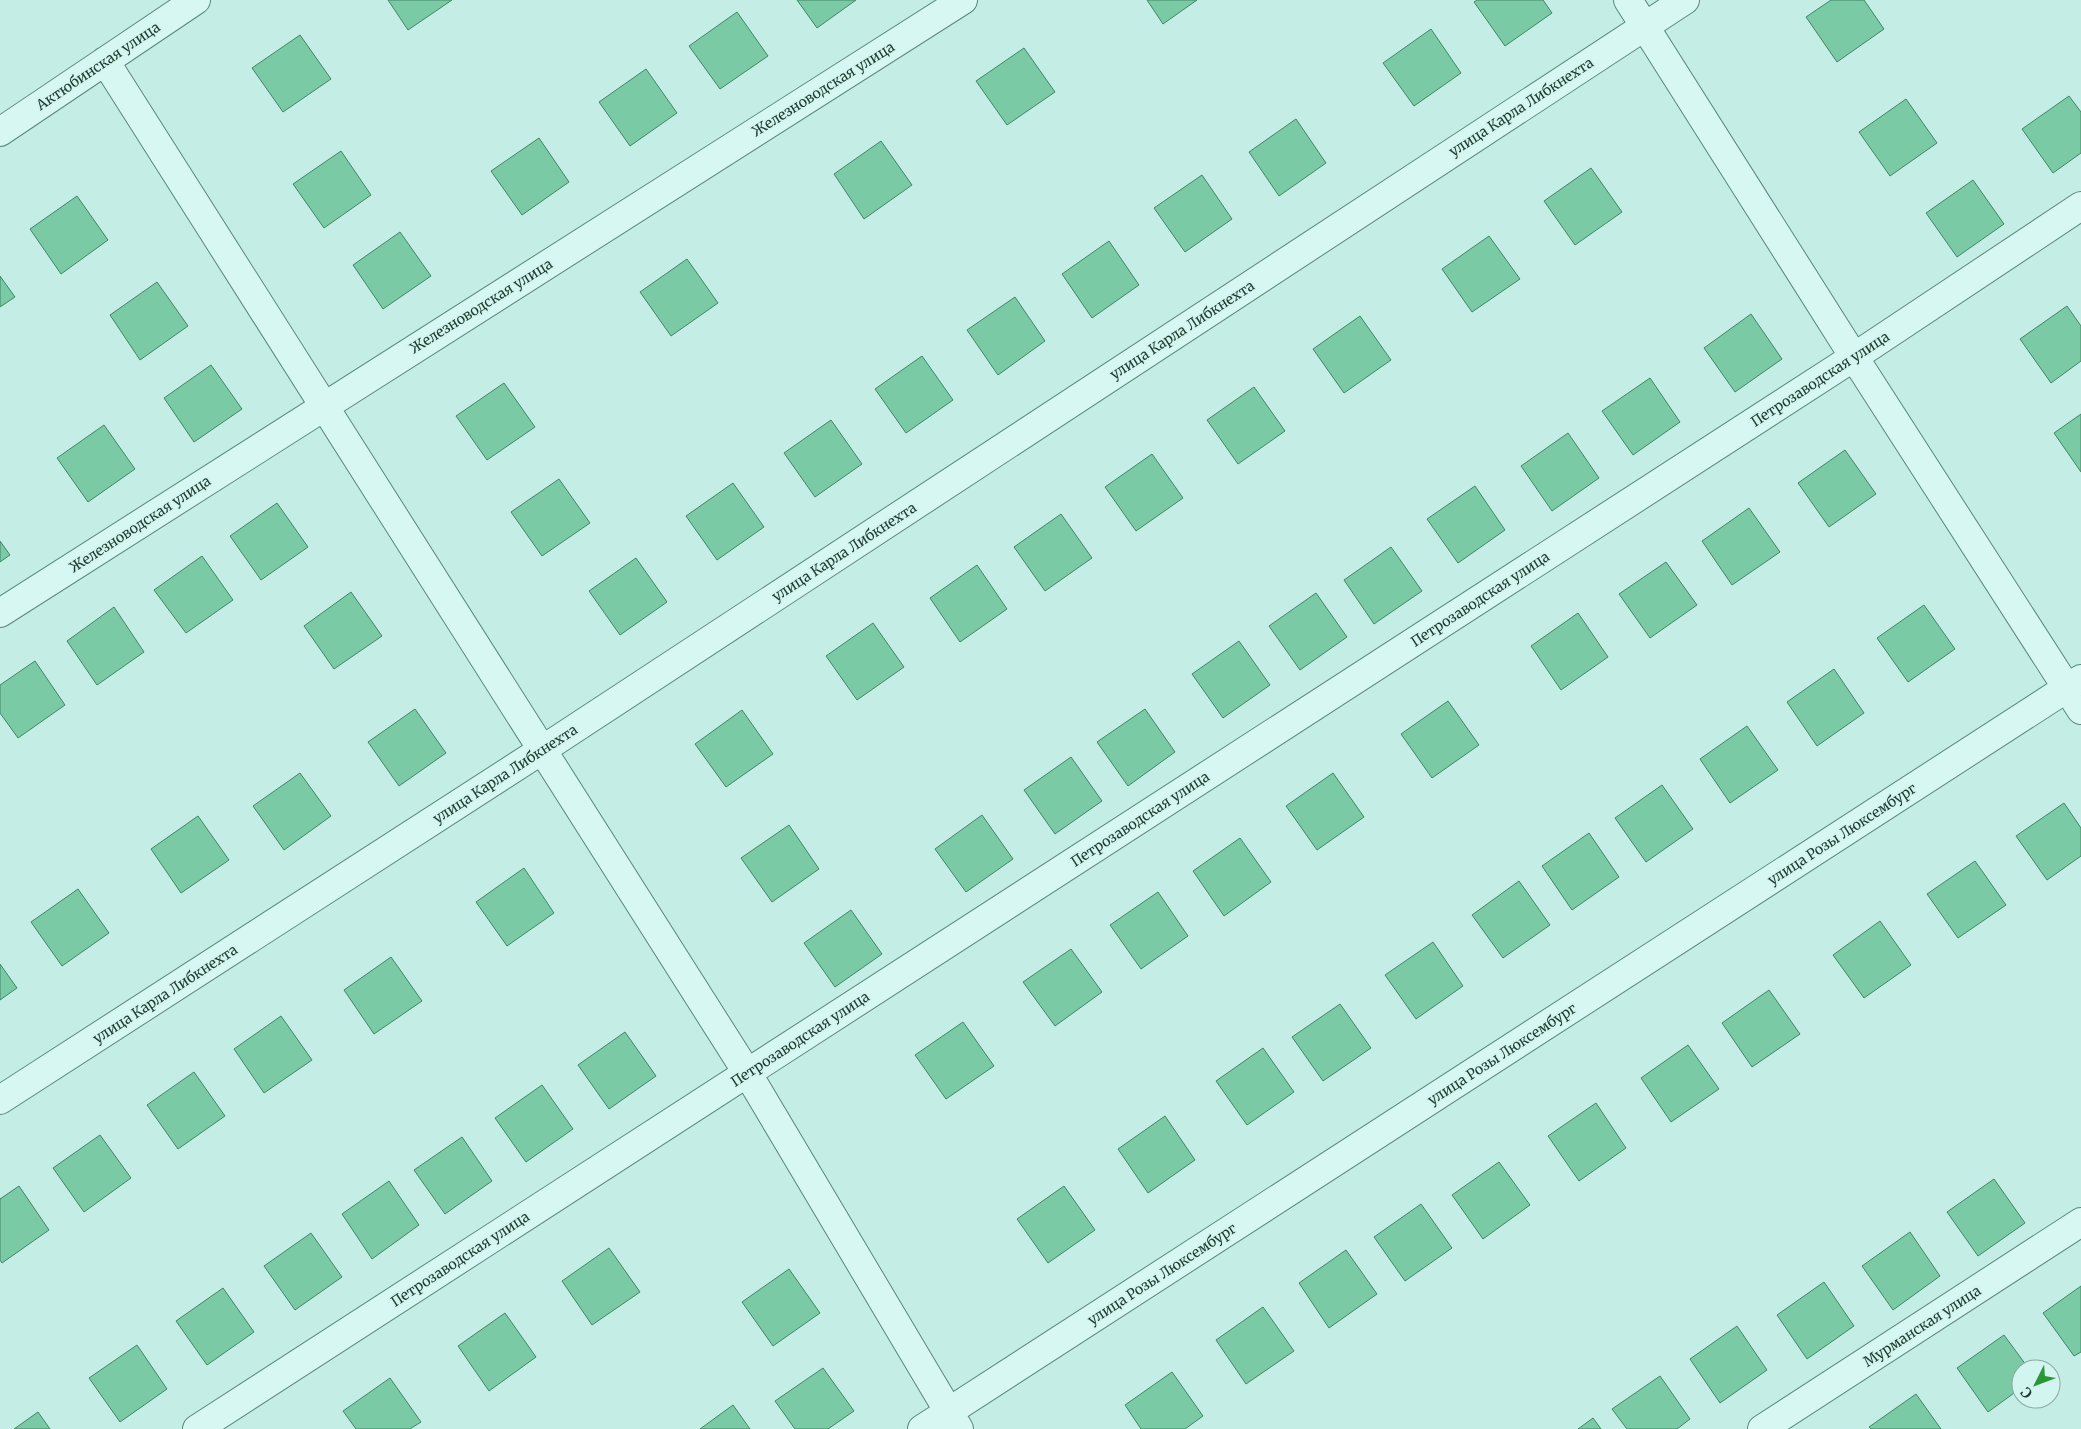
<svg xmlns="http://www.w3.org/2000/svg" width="2081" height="1429" font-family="Merriweather,serif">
<rect width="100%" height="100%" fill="#c4ede6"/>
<path fill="#7acba5" stroke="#418664" d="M 388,0 L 452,0 L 408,30 Z
M 797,0 L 856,0 L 817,28 Z
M 1147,0 L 1197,0 L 1163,24 Z
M 1477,0 L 1543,0 L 1552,13 L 1505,46 L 1474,2 Z
M 1831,0 L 1864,0 L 1884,29 L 1837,62 L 1806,17 Z
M 737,12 L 768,56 L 720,89 L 689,46 Z
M 1431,29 L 1461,73 L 1414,106 L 1383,63 Z
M 300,35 L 331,79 L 283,112 L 252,68 Z
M 1024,48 L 1055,92 L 1007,125 L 976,81 Z
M 646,69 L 677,113 L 630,146 L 599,102 Z
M 2069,96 L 2081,112 L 2081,153 L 2053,173 L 2022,129 Z
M 1906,99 L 1937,143 L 1890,176 L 1859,132 Z
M 1296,119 L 1326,163 L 1279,196 L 1249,152 Z
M 539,138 L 569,182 L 522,215 L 491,171 Z
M 881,141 L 912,185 L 864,219 L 834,174 Z
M 341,151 L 371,195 L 324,228 L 293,184 Z
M 1591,168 L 1622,212 L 1575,245 L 1544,201 Z
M 1202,175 L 1232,219 L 1185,252 L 1154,208 Z
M 1973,180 L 2004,224 L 1957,257 L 1926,213 Z
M 77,196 L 108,240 L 61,274 L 30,229 Z
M 400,232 L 431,276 L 383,309 L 353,265 Z
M 1489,236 L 1520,279 L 1472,312 L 1442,269 Z
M 1109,241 L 1139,285 L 1092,318 L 1062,274 Z
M 687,259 L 718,303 L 671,336 L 640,292 Z
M 0,276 L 15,297 L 0,307 Z
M 157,282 L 188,326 L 140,360 L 110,315 Z
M 1015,297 L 1045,341 L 998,375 L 967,330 Z
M 2067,306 L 2081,326 L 2081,361 L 2051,383 L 2020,339 Z
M 1751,314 L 1782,359 L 1735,392 L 1704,348 Z
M 1360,316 L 1391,360 L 1344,393 L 1313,349 Z
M 922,356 L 953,400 L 906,433 L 875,389 Z
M 211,365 L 242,409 L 194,442 L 164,398 Z
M 1650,378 L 1680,422 L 1633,455 L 1602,411 Z
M 504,383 L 535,427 L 487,460 L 456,416 Z
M 1254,387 L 1285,431 L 1238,464 L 1207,420 Z
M 2081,414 L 2081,472 L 2054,433 Z
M 831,420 L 862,464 L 815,497 L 784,453 Z
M 104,425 L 135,469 L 88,502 L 57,458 Z
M 1568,433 L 1599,478 L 1552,511 L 1521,466 Z
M 1845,450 L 1876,494 L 1829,527 L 1798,483 Z
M 1152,454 L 1183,498 L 1136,531 L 1105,487 Z
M 559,479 L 590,523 L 542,556 L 511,512 Z
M 733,483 L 764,527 L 717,560 L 686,516 Z
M 1475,486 L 1505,530 L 1458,563 L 1427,519 Z
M 277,503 L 308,547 L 261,580 L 230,536 Z
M 1749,508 L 1780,552 L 1732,585 L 1702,541 Z
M 1061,514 L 1092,558 L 1045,591 L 1014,547 Z
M 0,541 L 10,555 L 0,562 Z
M 1391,547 L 1422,591 L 1374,624 L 1344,580 Z
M 202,556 L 233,600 L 186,633 L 154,590 Z
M 636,558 L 667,602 L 620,635 L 589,591 Z
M 1666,562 L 1697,605 L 1650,638 L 1619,594 Z
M 977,565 L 1007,609 L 960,642 L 930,598 Z
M 351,592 L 382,636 L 334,669 L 304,626 Z
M 1316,593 L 1347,637 L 1300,670 L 1269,626 Z
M 1924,605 L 1955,649 L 1908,682 L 1877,638 Z
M 114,607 L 144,652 L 97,685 L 67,641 Z
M 1578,613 L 1608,657 L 1561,690 L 1531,646 Z
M 873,623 L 904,667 L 857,700 L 826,656 Z
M 1239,641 L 1270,685 L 1223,718 L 1192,674 Z
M 35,661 L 65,705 L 18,738 L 0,713 L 0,685 Z
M 1834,669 L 1864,713 L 1817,746 L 1787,702 Z
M 1448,701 L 1479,745 L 1432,778 L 1401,734 Z
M 415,709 L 446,753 L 399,786 L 368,742 Z
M 1145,709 L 1175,752 L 1128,786 L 1097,742 Z
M 742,710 L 773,754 L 726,787 L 695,744 Z
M 1747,726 L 1778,770 L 1730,803 L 1700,759 Z
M 1071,757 L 1102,801 L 1055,834 L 1024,790 Z
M 300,773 L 331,816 L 284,850 L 253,806 Z
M 1333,773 L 1364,817 L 1317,850 L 1286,806 Z
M 1662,785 L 1693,829 L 1646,862 L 1615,818 Z
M 2064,803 L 2081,828 L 2081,856 L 2047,880 L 2016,836 Z
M 982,815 L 1013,859 L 966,892 L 935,849 Z
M 198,816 L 229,860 L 181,893 L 151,849 Z
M 789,825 L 819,869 L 772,902 L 741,858 Z
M 1589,833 L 1619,877 L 1572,910 L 1542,866 Z
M 1240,838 L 1271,882 L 1224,916 L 1193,871 Z
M 1975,861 L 2006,905 L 1958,938 L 1927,894 Z
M 524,868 L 554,913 L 507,946 L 476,902 Z
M 1519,881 L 1550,925 L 1503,958 L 1472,915 Z
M 78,889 L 109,933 L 62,966 L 31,922 Z
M 1158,892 L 1188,936 L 1141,969 L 1110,925 Z
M 851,910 L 882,954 L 835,987 L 804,943 Z
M 1880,921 L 1911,965 L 1864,998 L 1833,955 Z
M 1433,942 L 1463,986 L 1416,1019 L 1385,975 Z
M 1071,949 L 1102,992 L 1055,1026 L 1023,982 Z
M 391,957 L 422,1001 L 374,1034 L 344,990 Z
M 0,964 L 17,988 L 0,1000 Z
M 1769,990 L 1800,1034 L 1752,1067 L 1722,1023 Z
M 1340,1004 L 1371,1048 L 1323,1081 L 1292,1037 Z
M 281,1016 L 312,1060 L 264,1093 L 234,1049 Z
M 963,1022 L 994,1066 L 946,1099 L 915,1055 Z
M 625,1032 L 656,1076 L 609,1109 L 578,1065 Z
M 1688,1045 L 1719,1089 L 1671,1122 L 1641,1078 Z
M 1263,1048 L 1294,1092 L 1247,1125 L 1216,1081 Z
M 194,1072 L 225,1116 L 178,1149 L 147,1105 Z
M 542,1085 L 573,1129 L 526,1162 L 495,1118 Z
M 1596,1103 L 1626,1148 L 1579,1181 L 1548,1136 Z
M 1165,1116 L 1195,1160 L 1148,1193 L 1118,1149 Z
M 100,1135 L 131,1178 L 84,1212 L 53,1168 Z
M 462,1137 L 492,1181 L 445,1214 L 414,1170 Z
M 1499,1162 L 1530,1205 L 1483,1239 L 1452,1195 Z
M 1994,1179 L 2025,1223 L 1978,1256 L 1947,1212 Z
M 389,1181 L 419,1225 L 372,1259 L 342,1214 Z
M 19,1186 L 49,1230 L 2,1263 L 0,1260 L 0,1199 Z
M 1064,1186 L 1095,1230 L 1048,1263 L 1017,1219 Z
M 1421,1204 L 1452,1248 L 1405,1281 L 1374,1237 Z
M 1910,1232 L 1940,1276 L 1893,1310 L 1862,1266 Z
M 311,1233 L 342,1277 L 295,1310 L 264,1266 Z
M 609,1248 L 640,1292 L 592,1325 L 562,1281 Z
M 1346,1250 L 1377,1294 L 1329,1328 L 1299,1283 Z
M 789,1269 L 820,1313 L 773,1346 L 742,1302 Z
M 1824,1282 L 1854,1326 L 1807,1359 L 1777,1315 Z
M 2081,1286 L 2081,1352 L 2074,1356 L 2043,1313 Z
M 223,1288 L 254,1332 L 207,1365 L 176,1321 Z
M 1263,1307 L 1294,1351 L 1246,1384 L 1216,1340 Z
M 505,1313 L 536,1357 L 489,1391 L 458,1346 Z
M 1737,1326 L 1767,1370 L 1720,1403 L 1690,1359 Z
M 2004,1335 L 2029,1369 L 2021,1369 L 2021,1388 L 1988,1412 L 1957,1368 Z
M 137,1345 L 167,1389 L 120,1422 L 89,1378 Z
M 823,1368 L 854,1411 L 828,1429 L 795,1429 L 775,1401 Z
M 1172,1372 L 1203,1416 L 1185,1429 L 1141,1429 L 1125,1405 Z
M 1660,1376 L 1690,1419 L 1677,1429 L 1627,1429 L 1612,1409 Z
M 390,1378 L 421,1422 L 410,1429 L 356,1429 L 343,1411 Z
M 1916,1394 L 1941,1429 L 1871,1429 L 1869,1427 Z
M 733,1405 L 750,1429 L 700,1429 Z
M 38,1412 L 50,1429 L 14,1429 Z
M 1593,1418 L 1601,1429 L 1578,1429 Z"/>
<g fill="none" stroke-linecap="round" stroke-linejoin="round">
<g stroke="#5a8877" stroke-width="30">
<path id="minor" d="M 1628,0 L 1854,357 L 2081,710
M 105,61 L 748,1074 L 959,1429
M 0,132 L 196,0
M 0,613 L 963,0
M 0,1100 L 542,750 L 1685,0
M 197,1429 L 1854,357 L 2081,206
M 922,1429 L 2081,679
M 1762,1429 L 2081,1222"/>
</g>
<use href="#minor" stroke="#d7f8f2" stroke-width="28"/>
</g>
<g text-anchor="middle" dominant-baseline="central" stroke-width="4" stroke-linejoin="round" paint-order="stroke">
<g font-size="14" fill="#1e382d" stroke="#d3f5ef">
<text transform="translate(98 66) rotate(-34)">Актюбинская улица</text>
<text transform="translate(823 89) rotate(-32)">Железноводская улица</text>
<text transform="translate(1521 107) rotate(-33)">улица Карла Либкнехта</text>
<text transform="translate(481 306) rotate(-32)">Железноводская улица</text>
<text transform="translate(1182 330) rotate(-33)">улица Карла Либкнехта</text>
<text transform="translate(1820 379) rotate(-33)">Петрозаводская улица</text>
<text transform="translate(140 524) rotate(-33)">Железноводская улица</text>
<text transform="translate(844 552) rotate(-33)">улица Карла Либкнехта</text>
<text transform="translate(1480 599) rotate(-33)">Петрозаводская улица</text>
<text transform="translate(505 774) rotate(-33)">улица Карла Либкнехта</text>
<text transform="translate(1140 819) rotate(-33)">Петрозаводская улица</text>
<text transform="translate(1842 834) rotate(-33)">улица Розы Люксембург</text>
<text transform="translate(165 994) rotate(-33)">улица Карла Либкнехта</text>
<text transform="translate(800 1039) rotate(-33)">Петрозаводская улица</text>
<text transform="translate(1502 1054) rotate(-33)">улица Розы Люксембург</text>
<text transform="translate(460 1259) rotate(-33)">Петрозаводская улица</text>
<text transform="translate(1162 1274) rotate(-33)">улица Розы Люксембург</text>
<text transform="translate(1922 1326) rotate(-33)">Мурманская улица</text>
</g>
</g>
<g transform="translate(2036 1384) rotate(228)"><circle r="24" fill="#d3f5ef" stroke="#8ba9a1"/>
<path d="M0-4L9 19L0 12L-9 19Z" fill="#2b9636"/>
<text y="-8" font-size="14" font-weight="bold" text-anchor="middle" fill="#1e382d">С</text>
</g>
</svg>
